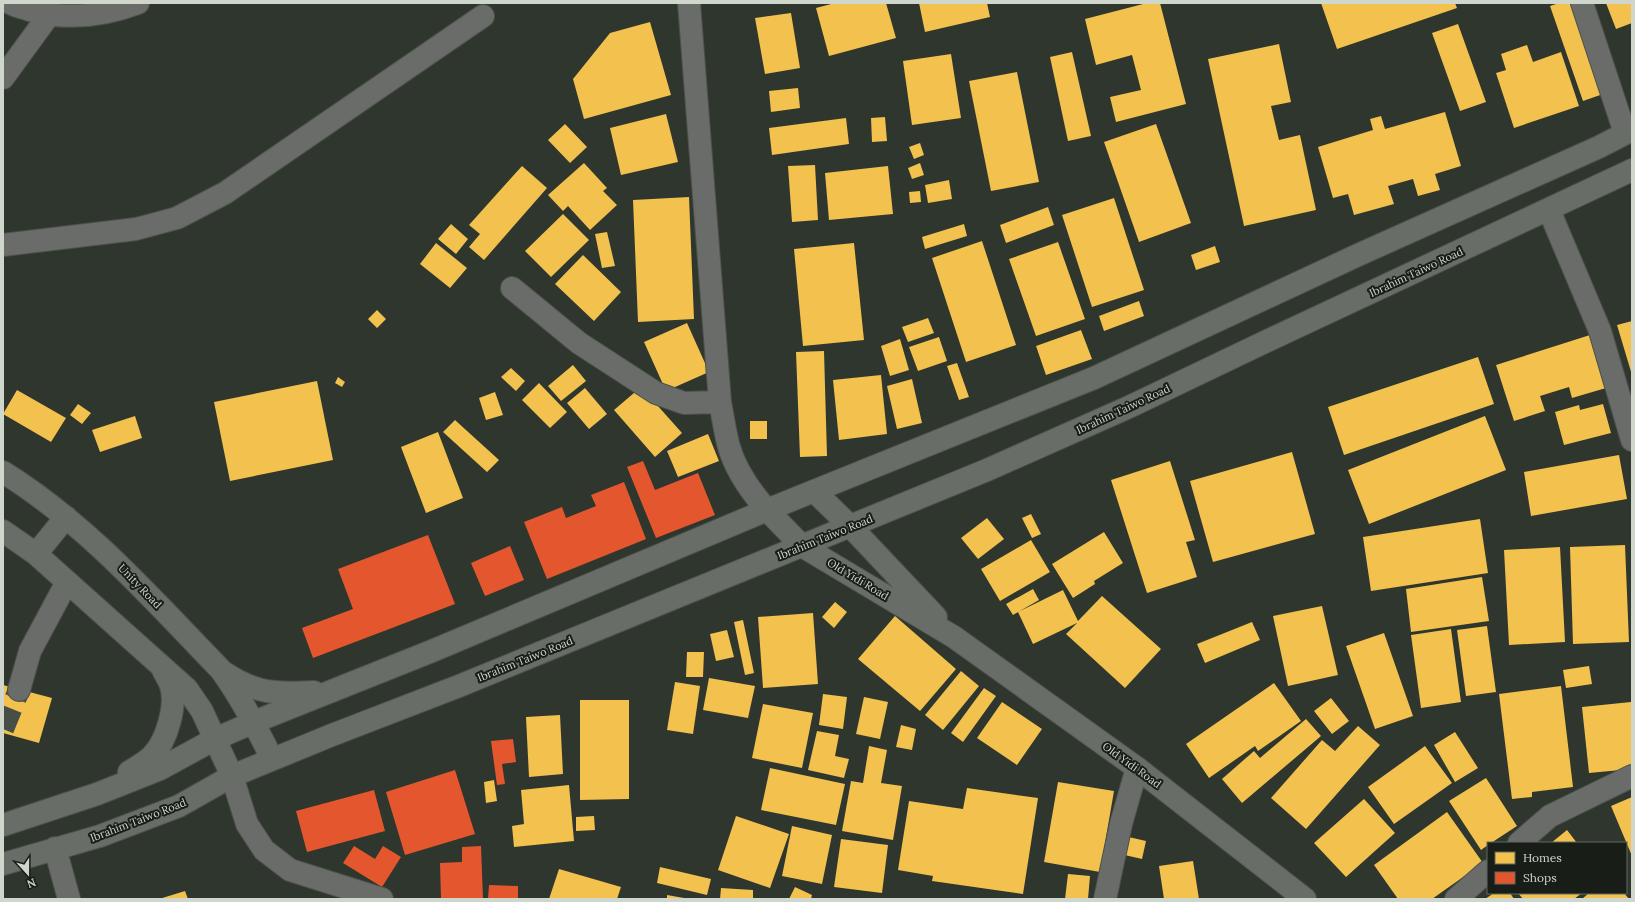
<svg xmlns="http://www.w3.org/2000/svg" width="1635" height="902" font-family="Lora,serif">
<rect width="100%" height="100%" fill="#2f362e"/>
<path fill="#f2c14e" d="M 835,3 L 886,3 L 896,38 L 829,56 L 816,8 Z
M 919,3 L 987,3 L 990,17 L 925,32 Z
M 1147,3 L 1160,3 L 1186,104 L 1116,122 L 1110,97 L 1141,90 L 1132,55 L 1096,65 L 1085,19 Z
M 1321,3 L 1455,3 L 1457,8 L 1337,49 Z
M 1559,3 L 1574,3 L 1606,93 L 1583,101 L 1550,6 Z
M 1606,3 L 1632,3 L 1632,23 L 1616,29 Z
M 791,13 L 800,68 L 765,74 L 755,18 Z
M 650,22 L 671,95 L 584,119 L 573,79 L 610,33 Z
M 1458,24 L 1486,102 L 1460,111 L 1432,33 Z
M 1279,44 L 1291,102 L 1271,106 L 1279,140 L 1300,135 L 1316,210 L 1244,226 L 1208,59 Z
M 1527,45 L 1533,62 L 1561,52 L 1579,106 L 1514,128 L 1496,73 L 1506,70 L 1501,54 Z
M 1072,52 L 1091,136 L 1068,141 L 1050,57 Z
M 951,54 L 961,118 L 912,125 L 903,61 Z
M 1017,72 L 1039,182 L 991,191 L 969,81 Z
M 798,88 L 800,108 L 771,112 L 769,91 Z
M 1445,112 L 1461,166 L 1435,174 L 1440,190 L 1418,196 L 1413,179 L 1388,186 L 1394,204 L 1354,215 L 1348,194 L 1333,198 L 1318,147 L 1373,130 L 1370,119 L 1381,116 L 1385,129 Z
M 666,114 L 678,162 L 621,175 L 610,128 Z
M 885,117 L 887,141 L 872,142 L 871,118 Z
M 846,118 L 849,144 L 772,155 L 769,128 Z
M 565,124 L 587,147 L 570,163 L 548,140 Z
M 1156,124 L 1191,223 L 1139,242 L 1104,142 Z
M 920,143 L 924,155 L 914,159 L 909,147 Z
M 584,163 L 607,188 L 603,191 L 617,205 L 590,230 L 568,206 L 563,211 L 548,195 Z
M 920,163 L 924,175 L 912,179 L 908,168 Z
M 815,165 L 818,220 L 792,222 L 788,166 Z
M 522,166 L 547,188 L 484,260 L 469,247 L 480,234 L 469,225 Z
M 888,166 L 893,214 L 829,220 L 825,173 Z
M 949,180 L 952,199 L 928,203 L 925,185 Z
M 920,191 L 921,202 L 910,203 L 909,192 Z
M 689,197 L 694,319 L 638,322 L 633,200 Z
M 1114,198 L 1144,290 L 1092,307 L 1062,215 Z
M 1048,207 L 1054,225 L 1006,243 L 1000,225 Z
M 563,214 L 589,240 L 551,277 L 525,251 Z
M 451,224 L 468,239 L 456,254 L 438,239 Z
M 964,224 L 967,236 L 925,249 L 922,237 Z
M 607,232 L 615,266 L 602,268 L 595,234 Z
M 982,241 L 1016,345 L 966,362 L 932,258 Z
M 1058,242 L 1085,319 L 1036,336 L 1009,259 Z
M 436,243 L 467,268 L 450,288 L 420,264 Z
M 854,243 L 864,340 L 803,346 L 794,249 Z
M 1215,246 L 1220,262 L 1196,270 L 1191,255 Z
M 583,255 L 621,292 L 594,321 L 555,284 Z
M 1139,301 L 1144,316 L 1104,331 L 1099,316 Z
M 377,310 L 386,319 L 377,328 L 368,319 Z
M 928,318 L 934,333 L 908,342 L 902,327 Z
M 1632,321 L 1632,375 L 1617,325 Z
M 687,323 L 709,372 L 666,391 L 644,342 Z
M 1081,330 L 1092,359 L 1046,375 L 1036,346 Z
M 1590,335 L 1606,388 L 1572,398 L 1569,387 L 1540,396 L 1545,411 L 1514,421 L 1496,365 Z
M 939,337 L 947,361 L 918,371 L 909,347 Z
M 900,339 L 909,370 L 890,376 L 881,346 Z
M 824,351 L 827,456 L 800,457 L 796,352 Z
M 1478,357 L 1494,404 L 1344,455 L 1328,407 Z
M 957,363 L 969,397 L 959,400 L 947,366 Z
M 573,365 L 586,381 L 561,401 L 548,386 Z
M 511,368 L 525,381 L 516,391 L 501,377 Z
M 881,375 L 887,434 L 839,440 L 833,380 Z
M 338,377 L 345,382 L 342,387 L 335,383 Z
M 912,379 L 922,423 L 897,429 L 887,386 Z
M 317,381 L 333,460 L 230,481 L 214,402 Z
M 539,383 L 567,412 L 550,428 L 522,400 Z
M 641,387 L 682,433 L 655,457 L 614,410 Z
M 585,388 L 607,414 L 589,429 L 567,403 Z
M 17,390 L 66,418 L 51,442 L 3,414 Z
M 495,392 L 503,415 L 486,420 L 479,398 Z
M 78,404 L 91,413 L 82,424 L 70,415 Z
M 1603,404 L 1611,433 L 1564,445 L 1555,412 L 1579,405 L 1580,410 Z
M 135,416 L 142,438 L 100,452 L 92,430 Z
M 1485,416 L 1506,470 L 1369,524 L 1348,470 Z
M 455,420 L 499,460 L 487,472 L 443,432 Z
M 750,421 L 767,421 L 767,439 L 750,439 Z
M 438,432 L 463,498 L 426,513 L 401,447 Z
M 708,434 L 719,461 L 678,477 L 667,451 Z
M 1292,452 L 1315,534 L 1213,562 L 1190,481 Z
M 1619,455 L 1627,499 L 1531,516 L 1524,472 Z
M 1170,461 L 1195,540 L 1186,542 L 1197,577 L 1147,593 L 1111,480 Z
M 1031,514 L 1041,534 L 1032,538 L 1022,518 Z
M 987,518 L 1004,539 L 978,559 L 961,538 Z
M 1480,519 L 1488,573 L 1371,591 L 1363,537 Z
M 1104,532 L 1123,563 L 1094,581 L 1095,584 L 1073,598 L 1052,564 Z
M 1031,540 L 1050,572 L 1000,601 L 981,569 Z
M 1625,545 L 1629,642 L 1573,644 L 1570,547 Z
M 1560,547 L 1565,642 L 1509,645 L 1504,550 Z
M 1482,577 L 1489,621 L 1411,632 L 1406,589 Z
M 1033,589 L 1039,600 L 1013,615 L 1006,604 Z
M 1063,590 L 1078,621 L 1102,596 L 1161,649 L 1125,688 L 1066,634 L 1077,623 L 1033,644 L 1018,612 Z
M 835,602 L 847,612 L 834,628 L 822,617 Z
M 1322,606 L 1338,675 L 1288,686 L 1273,616 Z
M 813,613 L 818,684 L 763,688 L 758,617 Z
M 895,616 L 956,669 L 920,711 L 858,659 Z
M 743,620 L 754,673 L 745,675 L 734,622 Z
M 1252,622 L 1260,640 L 1205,663 L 1197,644 Z
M 1487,626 L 1496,692 L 1466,696 L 1457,630 Z
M 1451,629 L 1461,702 L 1421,708 L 1411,635 Z
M 727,630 L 734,657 L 716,661 L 710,634 Z
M 1384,633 L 1413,716 L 1375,729 L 1346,646 Z
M 687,652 L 704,652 L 703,677 L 686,677 Z
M 1589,666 L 1592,684 L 1566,688 L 1563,670 Z
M 961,671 L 979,686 L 943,730 L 925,715 Z
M 709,678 L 755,686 L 748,718 L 703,710 Z
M 675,682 L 700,686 L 693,734 L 667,730 Z
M 1274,683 L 1301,721 L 1258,751 L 1255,746 L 1209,778 L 1186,744 Z
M 3,685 L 52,698 L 39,743 L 3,733 Z
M 1561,686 L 1573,787 L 1532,792 L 1532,797 L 1512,799 L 1499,694 Z
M 984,688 L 996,696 L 963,742 L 951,733 Z
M 823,694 L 847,697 L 843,729 L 819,725 Z
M 864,697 L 888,702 L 880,739 L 856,734 Z
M 1331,698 L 1349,721 L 1332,734 L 1314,711 Z
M 580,700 L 629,700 L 629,799 L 580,800 Z
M 1002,702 L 1042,729 L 1017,765 L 977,738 Z
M 1631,702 L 1632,769 L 1589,773 L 1582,707 Z
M 763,704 L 813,713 L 802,768 L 752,758 Z
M 560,715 L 563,774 L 529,777 L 526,717 Z
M 1306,719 L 1321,736 L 1242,803 L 1222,779 L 1254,751 L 1260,758 Z
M 901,725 L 916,729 L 912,750 L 896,747 Z
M 1358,726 L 1380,745 L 1306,829 L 1271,798 L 1322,740 L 1335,751 Z
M 817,731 L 839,735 L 835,756 L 849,759 L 844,778 L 808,770 Z
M 1455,732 L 1478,768 L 1455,782 L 1434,745 Z
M 869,746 L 887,750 L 881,783 L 902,786 L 893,840 L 842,831 L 851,781 L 863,783 Z
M 1425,746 L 1452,783 L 1394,824 L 1368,787 Z
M 770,768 L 845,784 L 836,825 L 761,810 Z
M 1486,778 L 1517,826 L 1491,843 L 1488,843 L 1488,845 L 1481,850 L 1449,801 Z
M 494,780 L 497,801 L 486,803 L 484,782 Z
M 1058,782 L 1114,791 L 1100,872 L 1044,862 Z
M 569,785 L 574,841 L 514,847 L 512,826 L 524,824 L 521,790 Z
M 967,788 L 1038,798 L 1023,894 L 932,881 L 933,876 L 898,870 L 909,801 L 963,809 Z
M 1632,797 L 1632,856 L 1611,806 Z
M 1364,799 L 1395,833 L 1346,877 L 1314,843 Z
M 1447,812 L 1483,863 L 1432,899 L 1398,899 L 1374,865 Z
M 594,816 L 595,830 L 576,831 L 576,817 Z
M 736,816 L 789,834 L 770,888 L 718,870 Z
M 792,826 L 832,835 L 822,884 L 782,876 Z
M 1567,830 L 1577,843 L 1551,843 Z
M 1120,835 L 1146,841 L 1142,859 L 1116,853 Z
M 841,839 L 888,845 L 882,893 L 834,887 Z
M 1193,861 L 1199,899 L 1164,899 L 1159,866 Z
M 660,867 L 711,879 L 707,895 L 657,883 Z
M 559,869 L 621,887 L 617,899 L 549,899 Z
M 1068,874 L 1090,876 L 1088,899 L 1065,899 Z
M 795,887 L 812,895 L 811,899 L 789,899 Z
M 721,888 L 753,890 L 753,899 L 720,899 Z
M 185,891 L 188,899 L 159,899 Z
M 1494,893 L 1510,893 L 1514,899 L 1485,899 Z
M 1518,893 L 1582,893 L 1574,899 L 1523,899 Z
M 1589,893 L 1624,893 L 1629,899 L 1582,899 Z
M 667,895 L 684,898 L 684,899 L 667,899 Z"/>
<path fill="#e4572e" d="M 643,461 L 655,490 L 698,473 L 715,515 L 656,538 L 627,467 Z
M 624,482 L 646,539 L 547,579 L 524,522 L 562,507 L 566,518 L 596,506 L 591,495 Z
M 428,535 L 455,604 L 313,658 L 302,628 L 353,609 L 338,569 Z
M 510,546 L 524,580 L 485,596 L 471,563 Z
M 513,739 L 516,762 L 502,764 L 505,784 L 497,785 L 491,741 Z
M 455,770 L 475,834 L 405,855 L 386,792 Z
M 374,790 L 385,831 L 307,852 L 296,811 Z
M 354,846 L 375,859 L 383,846 L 401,857 L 382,887 L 343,863 Z
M 481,846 L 483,899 L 441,899 L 440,863 L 462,862 L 462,847 Z
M 489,885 L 518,886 L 518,899 L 488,899 Z"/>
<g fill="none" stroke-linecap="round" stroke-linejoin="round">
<path stroke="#474e46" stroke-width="22" stroke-dasharray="22 11" stroke-linecap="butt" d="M 3,729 L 19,690"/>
<g stroke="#4d524b" stroke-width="24">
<path id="minor" d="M 10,3 C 17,7 25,8 33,11 C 69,20 104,16 138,3
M 689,3 L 720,402 C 723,417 725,433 729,447 C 736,471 751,492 767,510
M 1582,3 L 1625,133
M 3,78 L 49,15
M 1549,210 L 1600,331 L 1632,440
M 3,245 L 136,229 L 177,218 L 225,193 L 483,16
M 512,288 L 579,343 L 656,393 L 684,403 L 720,402
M 19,690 L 30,651 L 67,582
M 232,776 L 247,824 L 264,850 L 290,870 L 382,899
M 1519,843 L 1550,816 L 1632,776
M 55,848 L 69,899
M 1105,899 L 1121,824 L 1137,768
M 1456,899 L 1488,871"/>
</g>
<g stroke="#4d524b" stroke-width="24">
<path id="major" d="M 3,472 C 87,524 152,599 221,670 C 241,698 257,728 272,759
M 815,492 L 851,527 L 936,617
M 767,510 L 802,546 L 954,637 L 1137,768 L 1305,899
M 3,531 L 36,554 L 187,689 L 202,711 L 232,776
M 36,554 L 66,517
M 225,673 C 256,694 278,694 314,692
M 129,772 C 137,767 146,762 152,756 C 167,741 178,703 170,683 C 168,679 165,674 163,670
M 3,825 L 97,794 L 160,769 L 215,739 L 254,722 L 432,651 L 767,510 L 1094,378 L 1358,255 L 1599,147 L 1632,130
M 3,864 L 100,836 L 179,806 L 232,776 L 332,735 L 459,686 L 987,470 L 1129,407 L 1269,340 L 1632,170"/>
</g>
<use href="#minor" stroke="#696c69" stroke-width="22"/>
<use href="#major" stroke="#686d68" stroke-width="22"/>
</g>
<g text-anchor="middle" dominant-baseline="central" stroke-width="4" stroke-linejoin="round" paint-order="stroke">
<g font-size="11" fill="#cfd7cd" stroke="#181e17">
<text transform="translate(1416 272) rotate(-25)">Ibrahim Taiwo Road</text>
<text transform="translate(1123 409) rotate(-25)">Ibrahim Taiwo Road</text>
<text transform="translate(825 537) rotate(-22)">Ibrahim Taiwo Road</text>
<text transform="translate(858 579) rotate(31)">Old Yidi Road</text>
<text transform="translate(140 586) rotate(46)">Unity Road</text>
<text transform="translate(525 659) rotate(-22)">Ibrahim Taiwo Road</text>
<text transform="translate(1132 765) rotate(36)">Old Yidi Road</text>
<text transform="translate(138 820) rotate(-21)">Ibrahim Taiwo Road</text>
</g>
</g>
<rect width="1635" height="902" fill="none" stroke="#cfd7cd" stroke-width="8"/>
<rect x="1487" y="842" width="140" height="52" fill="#181e17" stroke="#616860"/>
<rect x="1495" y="852" width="20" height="12" fill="#f2c14e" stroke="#616860"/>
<text x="1523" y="862" font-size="12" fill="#cfd7cd">Homes</text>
<rect x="1495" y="872" width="20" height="12" fill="#e4572e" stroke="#616860"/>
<text x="1523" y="882" font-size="12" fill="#cfd7cd">Shops</text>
<g transform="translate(28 874) rotate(159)" stroke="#181e17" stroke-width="3" paint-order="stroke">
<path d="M0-3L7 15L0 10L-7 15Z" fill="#cfd7cd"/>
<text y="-6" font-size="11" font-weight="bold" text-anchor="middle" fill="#cfd7cd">N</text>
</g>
</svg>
